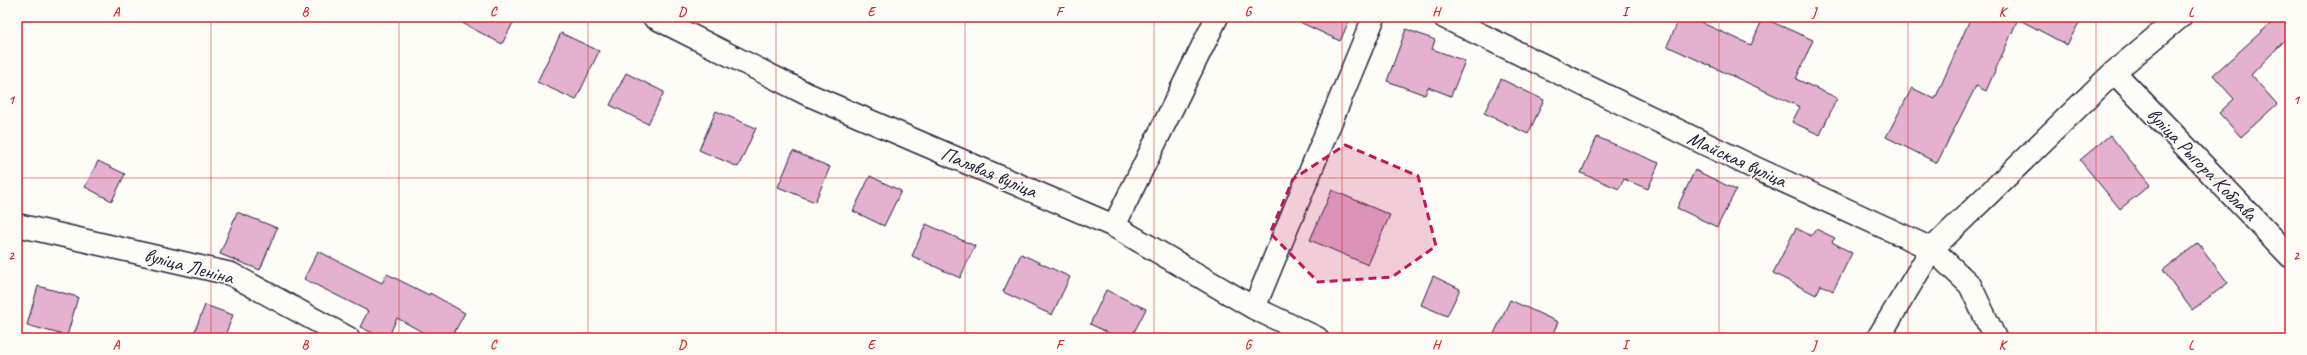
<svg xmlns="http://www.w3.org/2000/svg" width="2307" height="355" font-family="Caveat,sans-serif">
<rect width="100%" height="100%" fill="#fdfcf7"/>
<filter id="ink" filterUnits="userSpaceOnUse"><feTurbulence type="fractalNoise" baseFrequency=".025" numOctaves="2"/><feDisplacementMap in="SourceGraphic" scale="8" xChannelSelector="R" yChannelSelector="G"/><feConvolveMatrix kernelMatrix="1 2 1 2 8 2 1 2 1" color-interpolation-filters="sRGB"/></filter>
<g filter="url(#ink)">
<path fill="#e4b1cf" stroke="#22223b" d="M 451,17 L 516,17 L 502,44 Z
M 1289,17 L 1351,17 L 1340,41 Z
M 1680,17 L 1689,17 L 1751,45 L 1763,18 L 1813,40 L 1796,79 L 1837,98 L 1820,135 L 1792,122 L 1800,107 L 1667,46 Z
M 1971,17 L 2082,17 L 2067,45 L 2018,19 L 1986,91 L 1976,86 L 1937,163 L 1886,137 L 1912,88 L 1935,99 Z
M 2278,17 L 2290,17 L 2290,35 L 2251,75 L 2277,104 L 2241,137 L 2219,113 L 2234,99 L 2213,75 Z
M 1406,29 L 1435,40 L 1432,49 L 1465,61 L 1451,96 L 1428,87 L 1425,95 L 1387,81 Z
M 561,33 L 599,51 L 576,100 L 537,82 Z
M 626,73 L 664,92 L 648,124 L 610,105 Z
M 1501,79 L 1544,100 L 1528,134 L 1484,113 Z
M 716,111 L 756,128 L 738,167 L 699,150 Z
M 2110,135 L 2150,185 L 2120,209 L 2080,160 Z
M 1597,137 L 1659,163 L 1648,189 L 1624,179 L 1619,189 L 1581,173 Z
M 793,151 L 830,167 L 815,202 L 778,187 Z
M 98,161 L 125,174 L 112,201 L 85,187 Z
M 1695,170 L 1736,190 L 1717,227 L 1677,208 Z
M 870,176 L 901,191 L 884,226 L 853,211 Z
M 1332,190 L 1390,215 L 1368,265 L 1310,240 Z
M 237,212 L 277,228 L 260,270 L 220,254 Z
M 926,224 L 975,246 L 960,278 L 912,256 Z
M 1796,228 L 1811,236 L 1816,229 L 1835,238 L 1832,242 L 1852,253 L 1833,291 L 1821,285 L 1816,295 L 1773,273 Z
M 2198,243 L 2228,283 L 2192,310 L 2163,270 Z
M 318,251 L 382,283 L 387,274 L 429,295 L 430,293 L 465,313 L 451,338 L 433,338 L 397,318 L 388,338 L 383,338 L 360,327 L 368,311 L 304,279 Z
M 1021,254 L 1070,277 L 1052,315 L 1003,292 Z
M 1433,276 L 1460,289 L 1447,316 L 1421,305 Z
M 38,286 L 78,297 L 67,336 L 27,325 Z
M 1106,290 L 1146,309 L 1131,338 L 1119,338 L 1090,324 Z
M 1510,300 L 1558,322 L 1551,338 L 1492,338 Z
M 205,305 L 233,315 L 224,338 L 192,338 Z"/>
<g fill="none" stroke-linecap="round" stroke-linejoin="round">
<g stroke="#22223b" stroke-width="25">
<path id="minor" d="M 654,17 L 807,94 L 1114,226 L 1254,308 L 1317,338
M 1444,17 L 1753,167 L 1932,249 L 1970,285 L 1995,338
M 2114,72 L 2290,256
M 17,225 L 231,274 L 348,338
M 1114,226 L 1217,17
M 1254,308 L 1374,17
M 1878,338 L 1932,249 L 2114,72 L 2180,17"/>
</g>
<use href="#minor" stroke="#fdfcf7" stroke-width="22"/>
</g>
</g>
<path fill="#c2185b" fill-opacity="0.2" stroke="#c2185b" stroke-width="3" stroke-dasharray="8 5" stroke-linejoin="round" d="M 1345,145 L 1418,176 L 1436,246 L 1392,277 L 1318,282 L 1270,233 L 1293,179 Z"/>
<path fill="none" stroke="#d62828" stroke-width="1" stroke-opacity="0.55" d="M 211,17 L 211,338M 399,17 L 399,338M 588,17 L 588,338M 776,17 L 776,338M 965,17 L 965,338M 1154,17 L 1154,338M 1342,17 L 1342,338M 1531,17 L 1531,338M 1719,17 L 1719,338M 1908,17 L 1908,338M 2096,17 L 2096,338M 17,178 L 2290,178"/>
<g text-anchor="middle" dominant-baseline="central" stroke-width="3" stroke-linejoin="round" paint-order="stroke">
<g font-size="20" fill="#22223b" stroke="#fdfcf7">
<text transform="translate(1737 159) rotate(25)">Майская вуліца</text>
<text transform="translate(2202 164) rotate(46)">вуліца Рыгора Коблава</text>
<text transform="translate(989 172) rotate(23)">Палявая вуліца</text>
<text transform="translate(189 266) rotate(15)">вуліца Леніна</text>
</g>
</g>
<rect width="2307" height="355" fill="none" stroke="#fdfcf7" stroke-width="44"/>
<rect x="22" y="22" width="2263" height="311" fill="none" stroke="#d62828" stroke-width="1.5"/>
<g font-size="13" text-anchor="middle" font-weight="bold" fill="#d62828">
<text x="116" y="16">A</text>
<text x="305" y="16">B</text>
<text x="493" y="16">C</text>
<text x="682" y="16">D</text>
<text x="871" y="16">E</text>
<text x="1059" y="16">F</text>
<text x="1248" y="16">G</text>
<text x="1436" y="16">H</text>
<text x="1625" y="16">I</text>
<text x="1814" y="16">J</text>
<text x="2002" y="16">K</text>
<text x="2191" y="16">L</text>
<text x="11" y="104">1</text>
<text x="2296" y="104">1</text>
<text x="11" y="260">2</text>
<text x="2296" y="260">2</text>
<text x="116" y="349">A</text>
<text x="305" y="349">B</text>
<text x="493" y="349">C</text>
<text x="682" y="349">D</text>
<text x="871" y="349">E</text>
<text x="1059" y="349">F</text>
<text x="1248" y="349">G</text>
<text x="1436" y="349">H</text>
<text x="1625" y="349">I</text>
<text x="1814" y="349">J</text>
<text x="2002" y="349">K</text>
<text x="2191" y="349">L</text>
</g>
</svg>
